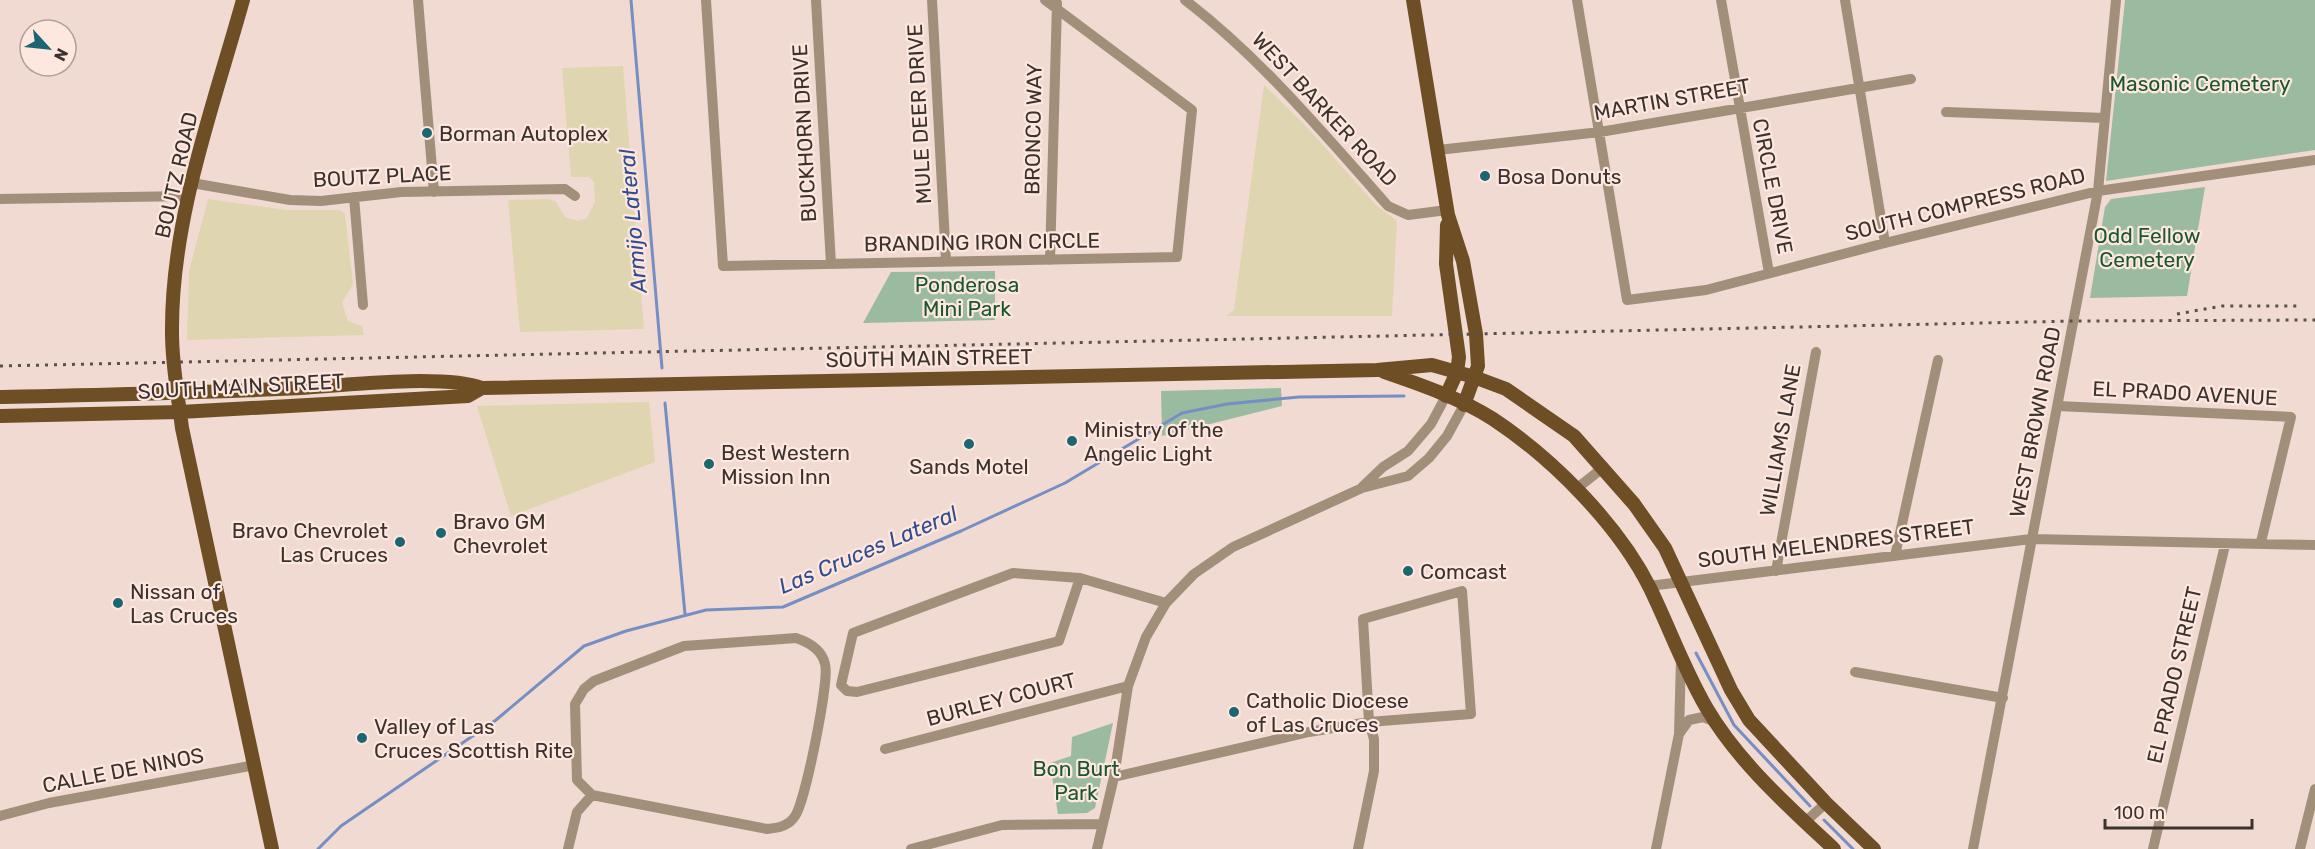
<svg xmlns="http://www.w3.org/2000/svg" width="2315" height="849" font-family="Rubik,sans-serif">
<rect width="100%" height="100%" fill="#f0dad2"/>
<path fill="#9bbba1" d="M 2125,0 L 2315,0 L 2315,150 L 2106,181 Z
M 2205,187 L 2187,296 L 2090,298 L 2105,207 L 2111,199 Z
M 995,271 L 995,320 L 863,323 L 891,272 Z
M 1281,388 L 1282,406 L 1162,436 L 1161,391 Z
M 1113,723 L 1095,808 L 1087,813 L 1058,814 L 1050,763 L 1071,756 L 1072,737 Z"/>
<path fill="#dfd6b1" d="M 623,66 L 644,329 L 520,332 L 508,200 L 549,199 L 556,202 L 565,217 L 578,221 L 587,218 L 595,202 L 594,182 L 589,177 L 571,177 L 562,68 Z
M 1264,85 L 1305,125 L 1376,205 L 1397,221 L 1392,316 L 1226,316 L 1234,310 Z
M 208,199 L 286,210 L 340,210 L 345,214 L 353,284 L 342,303 L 348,321 L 362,326 L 364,335 L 187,340 L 189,271 Z
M 649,402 L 655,462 L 511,516 L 477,406 Z"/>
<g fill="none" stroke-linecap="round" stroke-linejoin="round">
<path stroke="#768fc3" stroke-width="3" d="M 631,0 L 662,368
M 665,403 L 685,614
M 1696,653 L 1734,725 L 1810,806
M 1824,820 L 1853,849
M 318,849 L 341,826 L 496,720 L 584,646 L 626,631 L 706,610 L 783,607 L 961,531 L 1065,483 L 1182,413 L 1227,404 L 1299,397 L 1404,396"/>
<path stroke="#a28f7a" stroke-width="10" d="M 418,0 L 434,192
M 706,0 L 723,266 L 1177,257 L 1192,110 L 1045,0
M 816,0 L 831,264
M 932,0 L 946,261
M 1185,0 C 1262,59 1324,134 1388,206 L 1408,215 L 1447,210
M 1577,0 L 1627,300 L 1706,290 L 1885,243 L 2098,191 L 2315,160
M 1721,0 L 1769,273
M 1845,0 L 1885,243
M 1946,112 L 2105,118
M 1438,150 L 1600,132 L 1911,79
M 192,183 L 290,200 L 321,201 L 401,192 L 565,189 L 575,196
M 354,197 L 363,305
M 0,199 L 188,196
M 1050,260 L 1057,3
M 2058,406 L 2291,417 L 2261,542
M 1362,487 L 1383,467 L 1408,451 L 1431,424 L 1446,396
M 1576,489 L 1604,467
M 1895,556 L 1938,360
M 1776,571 L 1816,352
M 1080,578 L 1059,641 L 857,692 L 847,691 L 841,685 L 853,633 L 1013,573 L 1080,578 L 1166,603
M 1649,586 L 2031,539 L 2315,545
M 1855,672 L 2003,698
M 1679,734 L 1689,720 L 1703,717 L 1716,722
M 885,749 L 1128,686
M 1114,777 L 1309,732 L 1369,722 L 1471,714 L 1462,591 L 1363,619 L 1369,722 L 1374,739 L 1374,771 L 1358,849
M 0,816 L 49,803 L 255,765
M 1805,822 L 1826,803
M 568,849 L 577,812 L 592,795 L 767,829 C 778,828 789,826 795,816 C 805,803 830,679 825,664 C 822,650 808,642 796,638 L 684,646 L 594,681 L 584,689 L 575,704 L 577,780 L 592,795
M 911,849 L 1002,825 L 1102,824
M 1097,849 L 1114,777 L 1128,686 L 1146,637 L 1166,603 L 1194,574 L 1233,547 L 1362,488 L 1408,476 L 1429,458 L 1447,436 L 1464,405
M 1656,849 L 1679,734 L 1681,659
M 1973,849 L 2098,191 L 2116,0
M 2153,849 L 2225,545
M 2300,849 L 2315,789"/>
<path stroke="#6d4e25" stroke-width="14" d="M 243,0 C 213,108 171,219 172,333 C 172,365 178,396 182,428 L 272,849
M 1413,0 L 1448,215 L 1463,261 L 1476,334 L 1478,366 L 1464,405
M 1384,372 C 1419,384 1462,399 1493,419 C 1552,458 1618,524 1650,588 C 1669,627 1684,669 1706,707 C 1738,762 1788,806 1834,849
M 1446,396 L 1457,372 L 1459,357 L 1446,264 L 1447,225
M 0,397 C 100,395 201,393 301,388 C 345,385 445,374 482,388 L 1377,370 L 1432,365 L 1474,377 L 1506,389 L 1574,436 L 1634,504 L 1665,548 L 1731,690 L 1749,720 L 1826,803 L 1874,849
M 0,416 L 180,412 L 468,396 L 482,388"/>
<path stroke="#5a504c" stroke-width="3" stroke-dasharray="3 6" stroke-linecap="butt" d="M 2177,314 L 2222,306 L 2302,306
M 0,366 L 2075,321 L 2315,320"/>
</g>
<g fill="#1c6672" stroke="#fde7df" stroke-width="2">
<circle cx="427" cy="133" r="6"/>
<circle cx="1485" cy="176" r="6"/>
<circle cx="1072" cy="441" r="6"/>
<circle cx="969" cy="444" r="6"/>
<circle cx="709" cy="464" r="6"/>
<circle cx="441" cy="533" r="6"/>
<circle cx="400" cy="542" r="6"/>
<circle cx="1408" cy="571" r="6"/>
<circle cx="118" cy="603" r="6"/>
<circle cx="1234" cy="712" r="6"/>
<circle cx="362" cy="738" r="6"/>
</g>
<g text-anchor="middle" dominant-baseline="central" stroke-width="4.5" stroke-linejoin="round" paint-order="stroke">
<g font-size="21" fill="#1a572f" stroke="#fde7df">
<text x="2200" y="83">Masonic Cemetery</text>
<text x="2147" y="235">Odd Fellow<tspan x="2147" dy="24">Cemetery</tspan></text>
<text x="967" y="284">Ponderosa<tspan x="967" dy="24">Mini Park</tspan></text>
<text x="1076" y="768">Bon Burt<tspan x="1076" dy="24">Park</tspan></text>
</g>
<g font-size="21" fill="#3a322f" stroke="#fde7df">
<text transform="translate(1672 99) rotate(-10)">MARTIN STREET</text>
<text transform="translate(1325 109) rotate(47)">WEST BARKER ROAD</text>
<text transform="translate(919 114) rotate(-93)">MULE DEER DRIVE</text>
<text transform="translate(1033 129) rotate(-89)">BRONCO WAY</text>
<text transform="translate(804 133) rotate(-93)">BUCKHORN DRIVE</text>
<text transform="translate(176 175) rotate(-77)">BOUTZ ROAD</text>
<text transform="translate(382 176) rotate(-3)">BOUTZ PLACE</text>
<text transform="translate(1773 186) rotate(79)">CIRCLE DRIVE</text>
<text transform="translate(1965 204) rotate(-14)">SOUTH COMPRESS ROAD</text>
<text transform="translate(982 242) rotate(-1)">BRANDING IRON CIRCLE</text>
<text transform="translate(929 358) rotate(-1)">SOUTH MAIN STREET</text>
<text transform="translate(241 386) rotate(-3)">SOUTH MAIN STREET</text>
<text transform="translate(2185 393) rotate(3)">EL PRADO AVENUE</text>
<text transform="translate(2035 422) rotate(-79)">WEST BROWN ROAD</text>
<text transform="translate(1780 440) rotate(-80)">WILLIAMS LANE</text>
<text transform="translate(1836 543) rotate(-7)">SOUTH MELENDRES STREET</text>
<text transform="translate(2174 675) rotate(-77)">EL PRADO STREET</text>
<text transform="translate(1001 699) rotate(-15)">BURLEY COURT</text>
<text transform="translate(123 770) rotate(-11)">CALLE DE NINOS</text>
</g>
<g font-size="21" fill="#3a322f" stroke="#fde7df" text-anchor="start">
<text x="439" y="133">Borman Autoplex</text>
<text x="1497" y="176">Bosa Donuts</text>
<text x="1084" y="429">Ministry of the<tspan x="1084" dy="24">Angelic Light</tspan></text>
<text x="721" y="452">Best Western<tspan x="721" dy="24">Mission Inn</tspan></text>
<text x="969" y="466" text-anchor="middle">Sands Motel</text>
<text x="453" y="521">Bravo GM<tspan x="453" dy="24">Chevrolet</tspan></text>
<text x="388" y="530" text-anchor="end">Bravo Chevrolet<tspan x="388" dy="24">Las Cruces</tspan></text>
<text x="1420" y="571">Comcast</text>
<text x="130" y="591">Nissan of<tspan x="130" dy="24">Las Cruces</tspan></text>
<text x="1246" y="700">Catholic Diocese<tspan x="1246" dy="24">of Las Cruces</tspan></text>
<text x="374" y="726">Valley of Las<tspan x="374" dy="24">Cruces Scottish Rite</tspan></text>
</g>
<g font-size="22" font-style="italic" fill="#304e8f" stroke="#fde7df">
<text transform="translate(633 221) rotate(-95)">Armijo Lateral</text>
<text transform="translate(868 550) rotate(-23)">Las Cruces Lateral</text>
</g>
</g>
<g transform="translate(48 48) rotate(117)"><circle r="28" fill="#fde7df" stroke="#af9f99" stroke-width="1.5"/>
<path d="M0-4.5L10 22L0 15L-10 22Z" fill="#1c6672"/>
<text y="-9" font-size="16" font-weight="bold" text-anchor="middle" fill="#3a322f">N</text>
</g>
<path d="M2105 819v9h147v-9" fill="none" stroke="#3a322f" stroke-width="3"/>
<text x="2114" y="819" font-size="18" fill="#3a322f" stroke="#fde7df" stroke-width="4.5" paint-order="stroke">100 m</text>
</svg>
